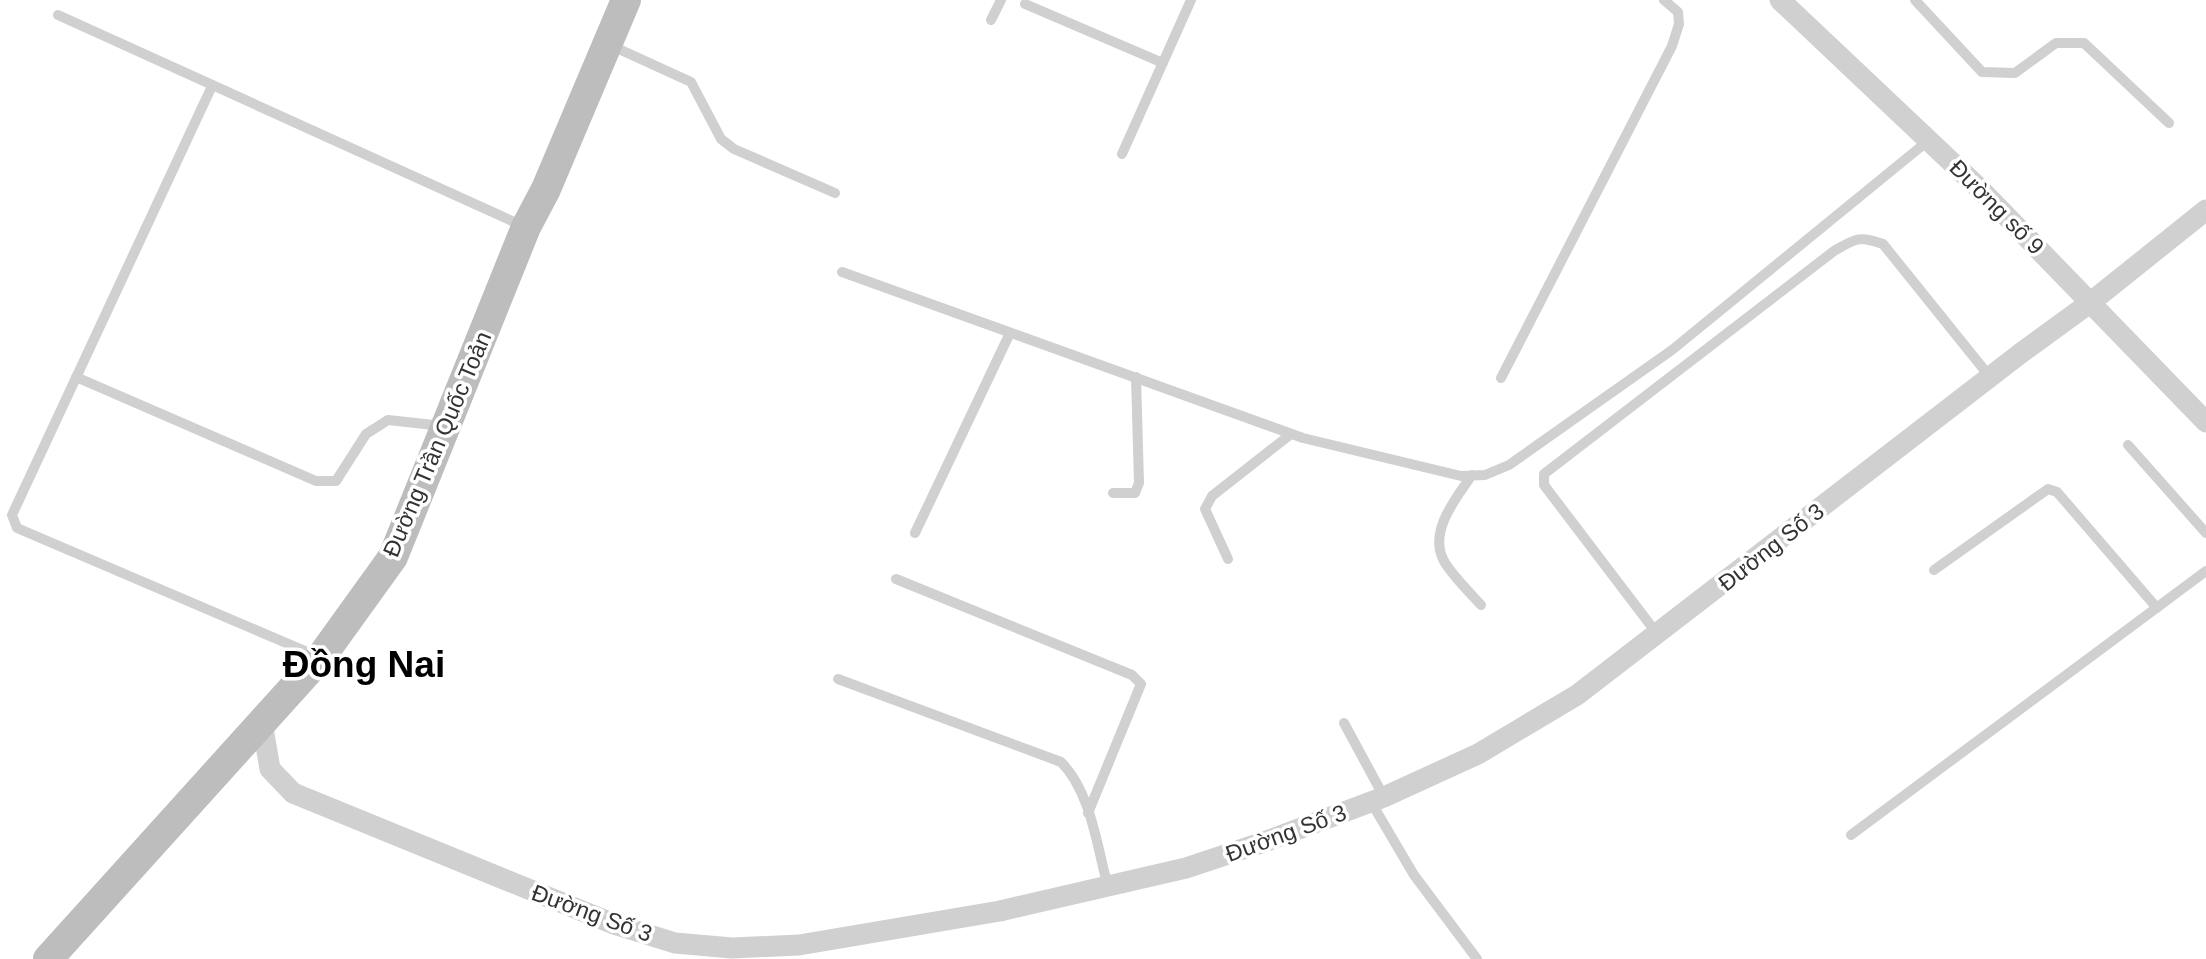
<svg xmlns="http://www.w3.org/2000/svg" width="2206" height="959" font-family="Helvetica,sans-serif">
<rect width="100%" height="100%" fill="#fff"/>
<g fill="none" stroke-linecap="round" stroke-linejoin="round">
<path stroke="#d0d0d0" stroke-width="10" d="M 1915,0 L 1982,72 L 2015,73 L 2056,43 L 2084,43 L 2169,123
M 1025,4 L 1163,63
M 58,15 L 523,226
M 991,20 L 1001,0
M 610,45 L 691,82 L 721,139 L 734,149 L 835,193
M 212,86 L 12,515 L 17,528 L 319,657
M 1122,154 L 1191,0
M 842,272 L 1303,438 L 1461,476 L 1485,475 L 1509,465 L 1672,350 L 1929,140
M 76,377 L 316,481 L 336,481 L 366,434 L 388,420 L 443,426
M 1501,378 L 1672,46 L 1679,24 L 1678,12 L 1664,0
M 2128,445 L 2206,533
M 1472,475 C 1457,497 1429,530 1443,559 C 1448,571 1471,594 1481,605
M 1113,493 L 1135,493 L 1139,483 L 1136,377
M 915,533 L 1010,333
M 1228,559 L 1205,509 L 1212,496 L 1291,434
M 1934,570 L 2048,489 L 2057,492 L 2157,608
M 896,579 L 1132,675 L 1141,684 L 1088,813
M 1658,635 L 1544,485 L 1544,474 L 1834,251 C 1855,239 1859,235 1883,244 L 1990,377
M 838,679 L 1061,762 C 1091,792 1097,847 1108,887
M 1344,723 L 1384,797
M 1371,802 L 1414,875 L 1477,959
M 1851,835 L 2206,571"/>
<path stroke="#d0d0d0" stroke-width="21" d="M 1780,0 L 1980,189 L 2206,422
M 262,722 L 270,769 L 293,793 L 614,924 L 675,943 L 732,948 L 799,945 L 1000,911 L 1186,868 L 1264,842 L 1384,797 L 1478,754 L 1577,695 L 2021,353 L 2091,302 L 2206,210"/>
<path stroke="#bdbdbd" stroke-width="30" d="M 48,959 L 321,657 L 393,557 L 526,227 L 546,189 L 626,0"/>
</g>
<g text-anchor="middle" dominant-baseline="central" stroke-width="7" stroke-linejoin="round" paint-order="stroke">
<g font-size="23" fill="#333" stroke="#fff">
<text transform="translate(1997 207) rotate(45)">Đường số 9</text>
<text transform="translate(437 444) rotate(-67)">Đường Trần Quốc Toản</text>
<text transform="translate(1771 547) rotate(-38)">Đường Số 3</text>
<text transform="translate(1286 833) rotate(-20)">Đường Số 3</text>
<text transform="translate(592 913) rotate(20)">Đường Số 3</text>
</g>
<g font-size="37" font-weight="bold" fill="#000" stroke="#fff">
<text x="364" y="664">Đồng Nai</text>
</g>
</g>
</svg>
